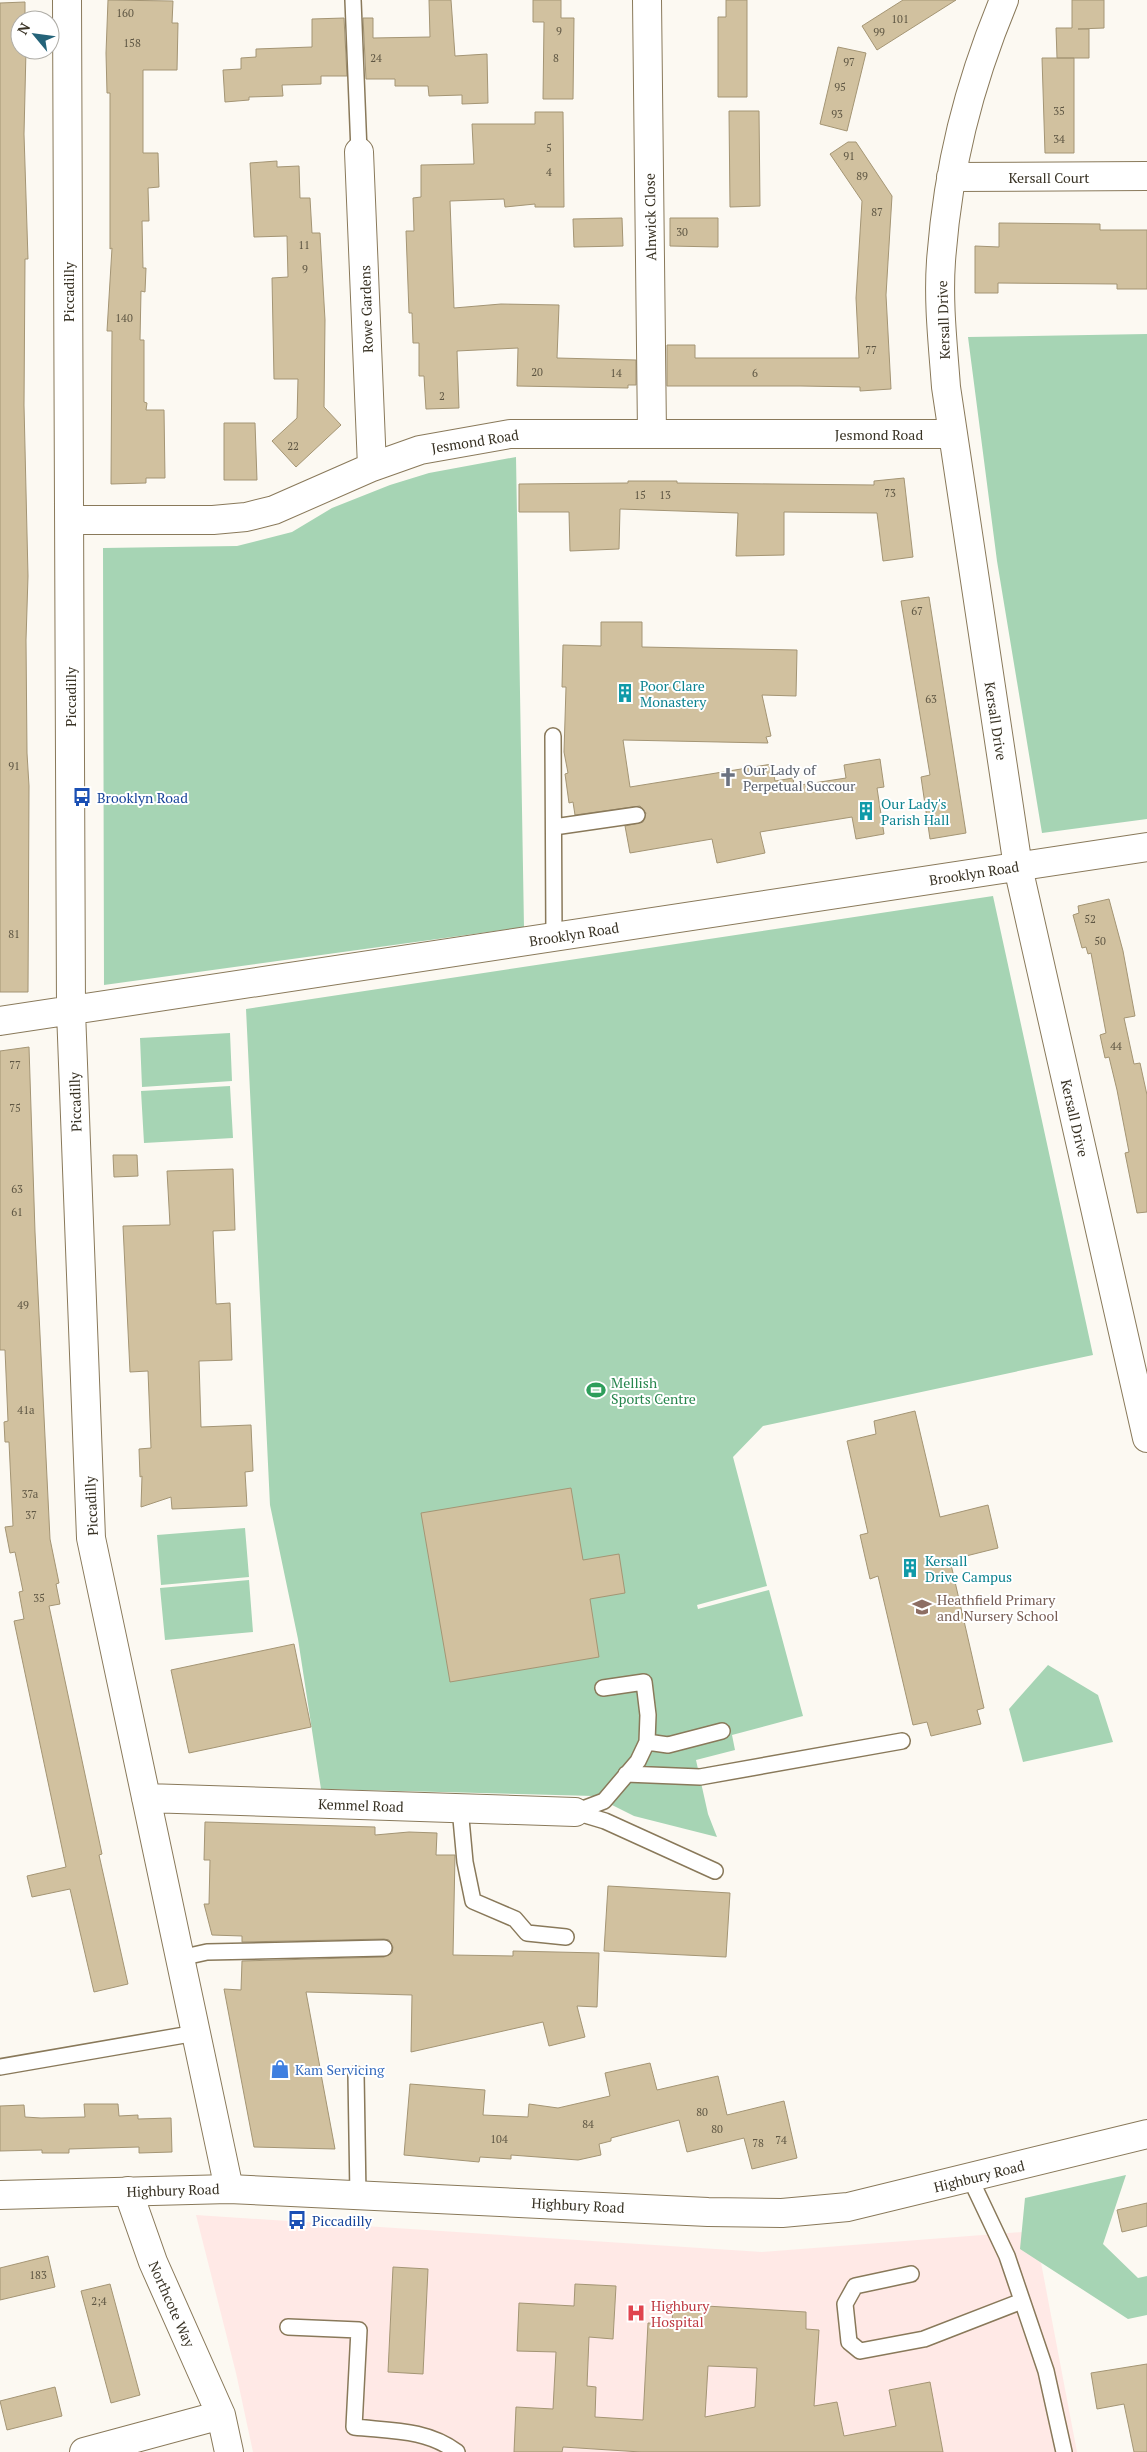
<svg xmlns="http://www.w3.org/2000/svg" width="1147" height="2452" font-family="'PT Serif',serif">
<rect width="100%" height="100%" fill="#fcf9f2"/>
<path fill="#ffe9e6" d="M 196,2215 L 762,2252 L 1035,2231 L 1077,2452 L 253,2452 L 236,2373 Z"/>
<path fill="#a6d4b4" d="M 1147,334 L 1147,819 L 1042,833 L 997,561 L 968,337 Z
M 516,457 L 524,927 L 104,985 L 103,548 L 237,546 L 292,532 L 332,508 L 390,485 L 429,473 Z
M 993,896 L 1093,1355 L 763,1426 L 733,1457 L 767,1586 L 697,1605 L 698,1609 L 769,1590 L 803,1716 L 732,1735 L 735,1750 L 696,1760 L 708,1814 L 717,1837 L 634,1816 L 594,1796 L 321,1789 L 298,1639 L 270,1505 L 246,1009 Z
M 230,1033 L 232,1081 L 142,1087 L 140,1038 Z
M 230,1086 L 233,1138 L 144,1143 L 141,1091 Z
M 245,1528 L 249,1577 L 161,1585 L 157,1535 Z
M 249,1580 L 253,1632 L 165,1640 L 160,1588 Z
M 1048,1665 L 1098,1695 L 1113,1742 L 1023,1762 L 1009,1709 Z
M 1126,2175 L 1103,2244 L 1138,2278 L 1147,2276 L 1147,2315 L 1128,2319 L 1020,2249 L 1025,2198 Z"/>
<path fill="#d1c19f" stroke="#a49574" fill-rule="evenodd" d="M 108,0 L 173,1 L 172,23 L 178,23 L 177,70 L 143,70 L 143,153 L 158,153 L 159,187 L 148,188 L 149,221 L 142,221 L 143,268 L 146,268 L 145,292 L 141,291 L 140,340 L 144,340 L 144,402 L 147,403 L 146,410 L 164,410 L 165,478 L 146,478 L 146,483 L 111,484 L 112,331 L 107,331 L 112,248 L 110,249 L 110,93 L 107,93 L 106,53 Z
M 429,0 L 451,0 L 455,56 L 487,54 L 488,103 L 462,104 L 462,95 L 429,96 L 428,86 L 395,86 L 395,79 L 366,79 L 363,18 L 373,18 L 373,38 L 430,37 Z
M 533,0 L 561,0 L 561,18 L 574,18 L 573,99 L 543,99 L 544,22 L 533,22 Z
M 726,0 L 747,0 L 747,97 L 718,97 L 718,17 L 726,17 Z
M 903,0 L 956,0 L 877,50 L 862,26 Z
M 1072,0 L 1104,0 L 1104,28 L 1078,29 L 1089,29 L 1089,58 L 1057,58 L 1056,28 L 1072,28 Z
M 25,2 L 25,20 L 20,20 L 20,50 L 26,50 L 24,134 L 28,259 L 25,259 L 24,405 L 28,576 L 26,640 L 27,753 L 29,786 L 28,992 L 0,992 L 0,3 Z
M 344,18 L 347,76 L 321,76 L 321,84 L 282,85 L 283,96 L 249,97 L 249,100 L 225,102 L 223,70 L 241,69 L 241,58 L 256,57 L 256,49 L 312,47 L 312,19 Z
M 838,47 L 866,53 L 847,131 L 820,124 Z
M 1042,58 L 1074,58 L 1074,153 L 1045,153 Z
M 729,111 L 759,111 L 760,206 L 730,207 Z
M 535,112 L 563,112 L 564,207 L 535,207 L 535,204 L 505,207 L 504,199 L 450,201 L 454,308 L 501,304 L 559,305 L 557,358 L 636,360 L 636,385 L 628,385 L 628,388 L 517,386 L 518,348 L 457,351 L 459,408 L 426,409 L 424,376 L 419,376 L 419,343 L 413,343 L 412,313 L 409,313 L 406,231 L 414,231 L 413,198 L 421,197 L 421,165 L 474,164 L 472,124 L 535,124 Z
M 848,142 L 856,142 L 892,196 L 886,295 L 891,389 L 860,391 L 860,387 L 801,386 L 667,386 L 667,345 L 695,345 L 695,358 L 859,358 L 856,298 L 862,201 L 830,154 Z
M 277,161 L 277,167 L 299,166 L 300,198 L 310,198 L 312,233 L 320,233 L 325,320 L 324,407 L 341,425 L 296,467 L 272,441 L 297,418 L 298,379 L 274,379 L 272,278 L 288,277 L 287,236 L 254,237 L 250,163 Z
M 622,218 L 623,246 L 574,247 L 573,219 Z
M 670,218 L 718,218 L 718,247 L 670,246 Z
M 999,223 L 1100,224 L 1100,230 L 1147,230 L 1147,289 L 1117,289 L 1117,284 L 998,283 L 998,293 L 975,293 L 975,246 L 999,247 Z
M 224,423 L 255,423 L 257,480 L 224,480 Z
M 904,478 L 913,557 L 883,561 L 877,513 L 784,512 L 784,555 L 736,556 L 738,513 L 620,509 L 619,549 L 570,551 L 569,512 L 519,512 L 519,484 L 628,483 L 628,481 L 677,481 L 677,483 L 874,485 L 874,481 Z
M 929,597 L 966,833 L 930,839 L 921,777 L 930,775 L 901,601 Z
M 601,622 L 642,622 L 642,647 L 797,650 L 796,696 L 762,695 L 771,736 L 766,737 L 768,743 L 623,740 L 630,787 L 772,764 L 775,781 L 793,778 L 794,786 L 846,778 L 844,765 L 880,759 L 884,787 L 877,788 L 884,834 L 856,839 L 852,817 L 760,832 L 765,853 L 717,863 L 712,839 L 630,853 L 625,826 L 643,822 L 646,813 L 640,806 L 575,815 L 573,802 L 569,803 L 565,774 L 568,773 L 564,752 L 566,687 L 562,687 L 563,645 L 601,646 Z
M 1109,899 L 1123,951 L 1135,1016 L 1124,1018 L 1134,1064 L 1140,1063 L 1147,1095 L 1147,1212 L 1137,1213 L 1125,1153 L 1129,1152 L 1117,1090 L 1109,1057 L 1105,1058 L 1100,1035 L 1106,1033 L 1091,953 L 1088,954 L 1086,947 L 1082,948 L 1073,915 L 1079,913 L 1078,906 Z
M 29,1047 L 35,1232 L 50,1539 L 59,1583 L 56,1584 L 60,1604 L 49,1606 L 102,1854 L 99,1855 L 128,1984 L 94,1992 L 70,1889 L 32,1897 L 27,1876 L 66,1867 L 14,1621 L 24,1619 L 19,1592 L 23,1591 L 15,1552 L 10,1553 L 5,1527 L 13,1526 L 9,1442 L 5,1442 L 4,1422 L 8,1421 L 5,1350 L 0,1350 L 0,1051 Z
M 113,1155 L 137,1155 L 138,1176 L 114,1177 Z
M 233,1169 L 235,1230 L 213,1231 L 216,1304 L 230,1303 L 232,1360 L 199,1361 L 201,1427 L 251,1425 L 253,1471 L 245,1472 L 247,1506 L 172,1509 L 171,1497 L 141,1507 L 142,1476 L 140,1477 L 139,1449 L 151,1448 L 148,1371 L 130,1372 L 123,1226 L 170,1225 L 167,1171 Z
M 915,1411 L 940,1517 L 988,1505 L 998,1548 L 950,1560 L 984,1708 L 977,1710 L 981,1724 L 931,1736 L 927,1722 L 913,1725 L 878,1576 L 870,1579 L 860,1535 L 868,1533 L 847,1441 L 876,1434 L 874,1421 Z
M 571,1488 L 583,1560 L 619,1554 L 625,1593 L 590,1599 L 599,1657 L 450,1682 L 421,1513 Z
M 294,1644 L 311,1727 L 189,1753 L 171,1670 Z
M 205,1822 L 375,1827 L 375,1835 L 409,1832 L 437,1833 L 436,1855 L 455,1855 L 453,1955 L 513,1956 L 513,1951 L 599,1953 L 597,2007 L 577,2006 L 585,2037 L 549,2046 L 543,2022 L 411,2052 L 412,1995 L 306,1992 L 321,2073 L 316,2074 L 321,2074 L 335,2149 L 254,2147 L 224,1989 L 241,1990 L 242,1961 L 384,1957 L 392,1953 L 393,1947 L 389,1940 L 384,1939 L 242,1942 L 242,1936 L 212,1935 L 204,1904 L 209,1904 L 210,1860 L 204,1860 Z
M 608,1886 L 730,1893 L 726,1957 L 604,1951 Z
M 650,2063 L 657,2090 L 718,2076 L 727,2115 L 784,2101 L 797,2158 L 752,2169 L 744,2138 L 687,2152 L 679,2120 L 611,2138 L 611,2141 L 599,2144 L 601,2155 L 578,2160 L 511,2155 L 511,2159 L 480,2157 L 479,2162 L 404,2155 L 410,2084 L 485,2090 L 483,2115 L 528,2117 L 529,2104 L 558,2108 L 610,2096 L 605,2073 Z
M 84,2104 L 118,2104 L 119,2116 L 138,2115 L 138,2119 L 171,2118 L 172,2152 L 139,2153 L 139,2147 L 69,2149 L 69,2153 L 42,2153 L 42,2150 L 0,2151 L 0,2106 L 24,2105 L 25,2117 L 41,2118 L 85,2117 Z
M 1147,2203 L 1147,2226 L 1122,2232 L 1117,2210 Z
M 48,2256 L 55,2287 L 0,2300 L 0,2268 Z
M 393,2267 L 428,2269 L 423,2374 L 388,2372 Z
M 110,2284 L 140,2395 L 111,2403 L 81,2291 Z
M 575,2284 L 616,2286 L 613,2339 L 589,2337 L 587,2386 L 596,2387 L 595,2417 L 643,2420 L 648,2323 L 672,2324 L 673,2304 L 806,2312 L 806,2329 L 819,2330 L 814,2406 L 837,2402 L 844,2436 L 896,2426 L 889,2390 L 930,2382 L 943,2452 L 641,2452 L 563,2447 L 562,2452 L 514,2452 L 516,2407 L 553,2409 L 556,2352 L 517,2351 L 519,2303 L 574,2306 ZM 708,2366 L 757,2368 L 755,2407 L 705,2417 Z
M 1147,2364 L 1147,2452 L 1134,2452 L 1124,2404 L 1097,2409 L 1091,2373 Z
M 55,2387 L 62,2416 L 7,2430 L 0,2401 Z"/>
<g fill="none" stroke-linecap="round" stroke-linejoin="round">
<g stroke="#89795a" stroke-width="18">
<path id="service" d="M 353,0 L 359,152
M 553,736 L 554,938
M 554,827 L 637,815
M 647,1742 L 668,1745 L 722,1731
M 626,1774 L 700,1777 L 902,1741
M 460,1808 L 465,1862 L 473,1901 L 515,1919 L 527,1933 L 566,1937
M 575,1812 L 604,1801 L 638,1761 L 647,1742 L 648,1715 L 644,1682 L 603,1688
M 575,1812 L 605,1821 L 715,1871
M 180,1958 L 207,1952 L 384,1948
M 0,2067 L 196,2033
M 356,2074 L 358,2196
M 970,2178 L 1007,2256 L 1046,2371 L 1064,2452
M 911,2274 L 855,2286 L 845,2304 L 849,2342 L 860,2351 L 924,2339 L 1022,2301
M 288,2327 L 359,2330 L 354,2427 C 390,2431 426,2429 457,2452"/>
</g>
<g stroke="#89795a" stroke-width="30">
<path id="minor" d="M 67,0 L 71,1011 L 91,1538 L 229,2189
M 647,0 L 652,434
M 1004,0 C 968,87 948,167 941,261 C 938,303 943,345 946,387 L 1018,867 L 1147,1438
M 359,152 L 372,467
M 951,177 L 1147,176
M 69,520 L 213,520 L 246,517 L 274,510 L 372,467 L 420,450 L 510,434 L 953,434
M 0,1021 L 1147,847
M 146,1798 L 575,1812
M 128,2191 L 153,2262 L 221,2415 L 229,2452
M 84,2452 L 221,2415"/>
</g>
<g stroke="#89795a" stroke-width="30">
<path id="secondary" d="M 0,2195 L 229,2189 L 708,2212 L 782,2213 L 848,2207 L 1147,2134"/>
</g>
<use href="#service" stroke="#fff" stroke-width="15"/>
<use href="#minor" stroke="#fff" stroke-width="28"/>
<use href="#secondary" stroke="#fff" stroke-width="28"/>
</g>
<defs>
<g id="building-bare" transform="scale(1.5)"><path d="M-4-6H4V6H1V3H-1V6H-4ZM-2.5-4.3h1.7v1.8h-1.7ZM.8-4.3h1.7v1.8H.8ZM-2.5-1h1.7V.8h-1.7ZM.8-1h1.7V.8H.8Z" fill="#0f9aa8" stroke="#fff" stroke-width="2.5" paint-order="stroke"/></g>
<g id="church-bare" transform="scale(1.5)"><path d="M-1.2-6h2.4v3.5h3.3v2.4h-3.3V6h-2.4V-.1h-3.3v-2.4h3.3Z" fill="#6b7280" stroke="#fff" stroke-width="2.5" paint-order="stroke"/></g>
<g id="bus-bare" transform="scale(1.5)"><path d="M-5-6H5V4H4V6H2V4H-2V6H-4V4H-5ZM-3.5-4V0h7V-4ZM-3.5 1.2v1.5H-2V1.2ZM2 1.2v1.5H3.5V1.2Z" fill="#1a4fb4" stroke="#fff" stroke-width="2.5" paint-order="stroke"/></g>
<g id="stadium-bare" transform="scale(1.5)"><path d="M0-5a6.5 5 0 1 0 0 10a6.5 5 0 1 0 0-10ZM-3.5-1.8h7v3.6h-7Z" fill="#2e9e5b" stroke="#fff" stroke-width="2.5" paint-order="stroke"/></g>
<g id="school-bare" transform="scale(1.5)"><path d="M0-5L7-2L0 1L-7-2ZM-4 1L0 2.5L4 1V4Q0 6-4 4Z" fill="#8d6e63" stroke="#fff" stroke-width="2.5" paint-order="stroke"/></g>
<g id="shop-bare" transform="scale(1.5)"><path d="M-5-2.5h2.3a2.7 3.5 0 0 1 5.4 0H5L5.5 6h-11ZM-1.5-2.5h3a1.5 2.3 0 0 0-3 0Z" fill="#3f7fe0" stroke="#fff" stroke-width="2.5" paint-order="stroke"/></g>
<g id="hospital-bare" transform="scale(1.5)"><path d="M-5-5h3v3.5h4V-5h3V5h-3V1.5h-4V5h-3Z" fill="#e0444e" stroke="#fff" stroke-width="2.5" paint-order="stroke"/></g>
</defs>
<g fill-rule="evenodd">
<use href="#building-bare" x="625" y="693"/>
<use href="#church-bare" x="728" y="777"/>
<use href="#bus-bare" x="82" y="797"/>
<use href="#building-bare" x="866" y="811"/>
<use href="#stadium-bare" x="596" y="1390"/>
<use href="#building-bare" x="910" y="1568"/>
<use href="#school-bare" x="922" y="1607"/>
<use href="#shop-bare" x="280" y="2069"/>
<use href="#bus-bare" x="297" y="2220"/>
<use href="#hospital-bare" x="636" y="2313"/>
</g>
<g text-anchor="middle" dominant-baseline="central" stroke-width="4" stroke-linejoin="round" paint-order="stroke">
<g font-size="11" fill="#5e5643">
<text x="125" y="13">160</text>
<text x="900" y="19">101</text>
<text x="559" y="31">9</text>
<text x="879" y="32">99</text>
<text x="132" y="43">158</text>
<text x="376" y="58">24</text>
<text x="556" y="58">8</text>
<text x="849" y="62">97</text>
<text x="840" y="87">95</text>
<text x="1059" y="111">35</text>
<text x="837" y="114">93</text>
<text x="1059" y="139">34</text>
<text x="549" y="148">5</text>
<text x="849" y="156">91</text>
<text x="549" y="172">4</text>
<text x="862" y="176">89</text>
<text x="877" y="212">87</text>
<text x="682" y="232">30</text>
<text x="304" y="245">11</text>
<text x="305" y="269">9</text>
<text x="124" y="318">140</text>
<text x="871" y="350">77</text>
<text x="537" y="372">20</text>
<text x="616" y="373">14</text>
<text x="755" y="373">6</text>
<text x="442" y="396">2</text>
<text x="293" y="446">22</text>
<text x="890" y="493">73</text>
<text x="640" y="495">15</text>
<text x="665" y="495">13</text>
<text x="917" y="611">67</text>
<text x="931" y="699">63</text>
<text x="14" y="766">91</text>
<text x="1090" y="919">52</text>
<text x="14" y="934">81</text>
<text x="1100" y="941">50</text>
<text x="1116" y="1046">44</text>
<text x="15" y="1065">77</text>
<text x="15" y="1108">75</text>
<text x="17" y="1189">63</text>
<text x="17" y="1212">61</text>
<text x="23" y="1305">49</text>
<text x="26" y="1410">41a</text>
<text x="30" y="1494">37a</text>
<text x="31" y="1515">37</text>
<text x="39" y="1598">35</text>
<text x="702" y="2112">80</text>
<text x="588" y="2124">84</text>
<text x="717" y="2129">80</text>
<text x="499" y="2139">104</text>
<text x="781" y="2140">74</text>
<text x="758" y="2143">78</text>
<text x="38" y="2275">183</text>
<text x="99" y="2301">2;4</text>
</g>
<g font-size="14" fill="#383224" stroke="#fff">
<text x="1049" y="177">Kersall Court</text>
<text transform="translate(650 217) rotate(-91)">Alnwick Close</text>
<text transform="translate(68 292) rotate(-90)">Piccadilly</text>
<text transform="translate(366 309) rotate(-92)">Rowe Gardens</text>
<text transform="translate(943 320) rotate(-92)">Kersall Drive</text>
<text x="879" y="434">Jesmond Road</text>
<text transform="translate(475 441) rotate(-9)">Jesmond Road</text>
<text transform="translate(70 697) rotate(-90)">Piccadilly</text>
<text transform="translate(996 721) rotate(81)">Kersall Drive</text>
<text transform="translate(974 873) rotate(-9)">Brooklyn Road</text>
<text transform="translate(574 934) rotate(-9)">Brooklyn Road</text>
<text transform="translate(75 1102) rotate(-92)">Piccadilly</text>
<text transform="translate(1075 1118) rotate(77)">Kersall Drive</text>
<text transform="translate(91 1506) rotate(-93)">Piccadilly</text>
<text transform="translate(361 1805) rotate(2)">Kemmel Road</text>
<text transform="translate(979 2176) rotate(-14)">Highbury Road</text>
<text transform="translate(173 2190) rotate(-2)">Highbury Road</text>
<text transform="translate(578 2205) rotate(3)">Highbury Road</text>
<text transform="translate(172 2304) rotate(66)">Northcote Way</text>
</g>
<g font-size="14" fill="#0d838f" stroke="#fff" text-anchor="start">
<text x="640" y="685">Poor Clare<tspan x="640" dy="16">Monastery</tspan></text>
<text x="881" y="803">Our Lady's<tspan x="881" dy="16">Parish Hall</tspan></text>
<text x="925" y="1560">Kersall<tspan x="925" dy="16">Drive Campus</tspan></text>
</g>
<g font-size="14" fill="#5b616d" stroke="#fff" text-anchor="start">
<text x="743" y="769">Our Lady of<tspan x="743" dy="16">Perpetual Succour</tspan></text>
</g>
<g font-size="14" fill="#164399" stroke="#fff" text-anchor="start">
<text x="97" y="797">Brooklyn Road</text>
<text x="312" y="2220">Piccadilly</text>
</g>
<g font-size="14" fill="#27864d" stroke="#fff" text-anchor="start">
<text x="611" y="1382">Mellish<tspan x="611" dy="16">Sports Centre</tspan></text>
</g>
<g font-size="14" fill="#785e54" stroke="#fff" text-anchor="start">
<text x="937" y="1599">Heathfield Primary<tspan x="937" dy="16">and Nursery School</tspan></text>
</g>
<g font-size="14" fill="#366cbe" stroke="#fff" text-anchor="start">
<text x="295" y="2069">Kam Servicing</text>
</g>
<g font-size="14" fill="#be3a42" stroke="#fff" text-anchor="start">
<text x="651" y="2305">Highbury<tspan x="651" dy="16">Hospital</tspan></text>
</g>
</g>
<g transform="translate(35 35) rotate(299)"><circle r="24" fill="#ffffff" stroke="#afada7"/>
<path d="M0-4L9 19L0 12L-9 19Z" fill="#246379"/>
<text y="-8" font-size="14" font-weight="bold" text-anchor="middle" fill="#383224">N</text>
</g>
</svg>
